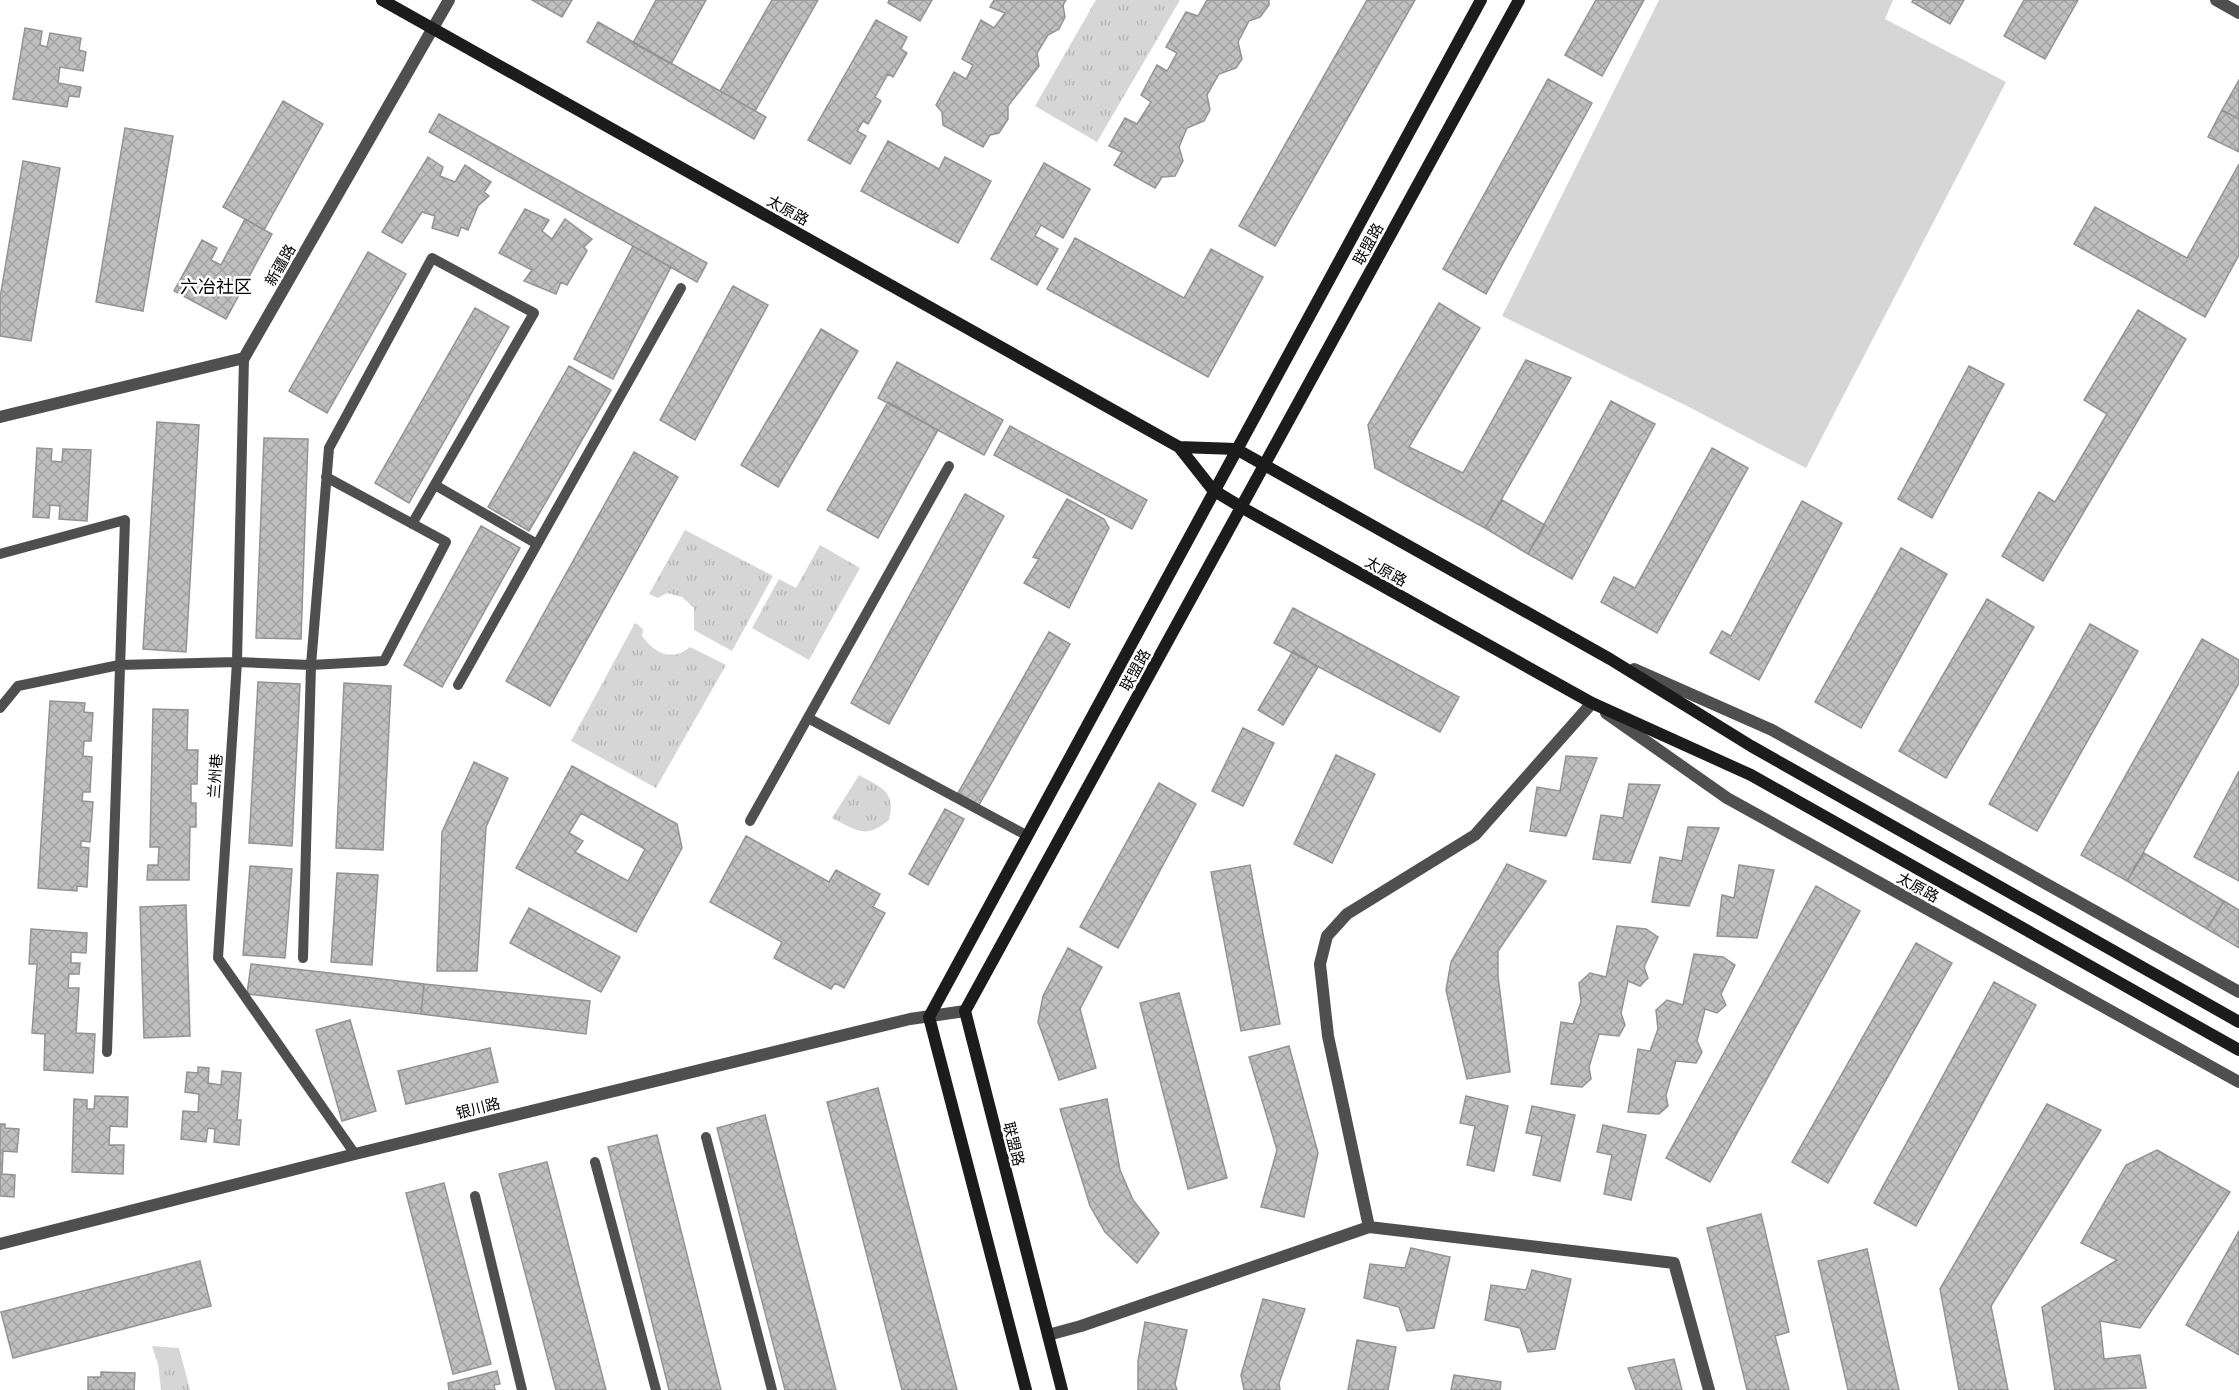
<svg xmlns="http://www.w3.org/2000/svg" width="2239" height="1390" font-family="Manrope,'Noto Sans SC',sans-serif">
<defs>
<pattern id="grass-tufts" width="24" height="20" patternUnits="userSpaceOnUse" patternTransform="scale(1.5)"><rect width="24" height="20" fill="#d6d6d6"/><path d="M3 7l-1-3M5 7V3M7 7l1-3M15 17l-1-3M17 17v-4M19 17l1-3" fill="none" stroke="#b6b6b6"/></pattern>
<pattern id="building-cross-hatch" width="8" height="8" patternUnits="userSpaceOnUse" patternTransform="scale(1.5)"><rect width="8" height="8" fill="#bfbfbf"/><path d="M0 0l8 8M0 8l8-8" fill="none" stroke="#a2a2a2"/></pattern>
</defs>
<rect width="100%" height="100%" fill="#fff"/>
<path fill="url(#grass-tufts)" d="M 1096,0 L 1180,0 L 1097,142 L 1035,106 Z
M 685,530 L 773,576 L 732,651 L 694,630 L 694,608 L 682,597 L 667,593 L 658,598 L 649,594 Z
M 820,545 L 860,568 L 809,660 L 752,628 L 779,579 L 796,588 Z
M 635,623 L 643,629 L 642,636 C 655,654 672,662 690,647 L 726,665 L 656,788 L 571,741 Z
M 859,775 C 881,788 896,790 889,820 C 865,840 856,830 832,818 Z
M 152,1346 L 179,1348 L 190,1390 L 161,1390 L 158,1364 Z"/>
<path fill="#d6d6d6" d="M 1659,0 L 1893,0 L 1885,19 L 2006,82 L 1806,468 L 1685,405 L 1502,316 Z"/>
<path fill="url(#building-cross-hatch)" stroke="#939393" stroke-width="1.5" fill-rule="evenodd" d="M 532,0 L 572,0 L 562,17 Z
M 656,0 L 706,0 L 671,64 L 633,43 Z
M 772,0 L 818,0 L 755,111 L 720,91 Z
M 889,0 L 932,0 L 920,21 L 888,3 Z
M 994,0 L 1066,0 L 1063,5 L 1065,17 L 1059,29 L 1048,35 L 1037,53 L 1039,66 L 1008,106 L 1008,119 L 999,133 L 990,135 L 983,147 L 943,125 L 942,112 L 936,105 L 954,72 L 966,79 L 973,65 L 962,59 L 981,20 L 994,28 L 1005,13 L 990,7 Z
M 1207,0 L 1269,0 L 1269,5 L 1260,17 L 1249,21 L 1238,42 L 1242,59 L 1236,68 L 1219,74 L 1207,95 L 1210,110 L 1204,121 L 1187,128 L 1179,147 L 1183,161 L 1175,176 L 1162,177 L 1155,188 L 1114,165 L 1122,152 L 1109,146 L 1125,118 L 1137,124 L 1151,102 L 1141,95 L 1157,65 L 1167,71 L 1177,53 L 1166,47 L 1186,12 L 1198,16 Z
M 1367,0 L 1415,0 L 1275,246 L 1239,226 Z
M 1596,0 L 1644,0 L 1602,76 L 1565,55 Z
M 1913,0 L 1964,0 L 1950,24 L 1912,2 Z
M 2024,0 L 2078,0 L 2045,59 L 2004,36 Z
M 876,20 L 907,37 L 901,49 L 907,53 L 893,77 L 888,74 L 875,97 L 881,101 L 868,124 L 863,121 L 857,131 L 866,136 L 850,164 L 808,140 Z
M 598,22 L 766,117 L 754,139 L 587,42 Z
M 25,28 L 42,31 L 40,45 L 47,47 L 50,33 L 81,38 L 79,50 L 86,52 L 83,71 L 60,67 L 58,83 L 81,87 L 79,97 L 69,96 L 67,107 L 13,99 Z
M 1548,79 L 1592,103 L 1486,294 L 1443,269 Z
M 2239,80 L 2239,119 L 2222,110 Z
M 283,101 L 323,124 L 264,230 L 223,207 Z
M 2222,110 L 2239,119 L 2239,152 L 2208,137 Z
M 439,114 L 707,263 L 697,282 L 429,132 Z
M 125,128 L 173,136 L 143,311 L 96,302 Z
M 888,141 L 939,169 L 945,157 L 991,181 L 958,243 L 861,191 Z
M 428,157 L 443,167 L 440,176 L 455,182 L 465,165 L 491,182 L 484,192 L 489,196 L 478,206 L 468,230 L 461,227 L 458,236 L 432,228 L 435,216 L 422,212 L 402,243 L 382,232 Z
M 23,161 L 60,168 L 31,341 L 0,336 L 0,298 Z
M 1044,163 L 1090,189 L 1063,238 L 1041,225 L 1035,236 L 1058,249 L 1037,285 L 991,259 Z
M 2239,164 L 2239,255 L 2205,317 L 2074,244 L 2095,207 L 2187,258 Z
M 525,209 L 549,220 L 542,231 L 552,239 L 565,219 L 592,239 L 584,247 L 587,251 L 567,285 L 561,282 L 556,294 L 524,281 L 532,270 L 499,253 Z
M 245,219 L 272,234 L 226,319 L 174,291 L 202,240 L 217,248 L 211,260 L 221,265 Z
M 1075,238 L 1184,298 L 1211,249 L 1263,277 L 1208,377 L 1047,289 Z
M 633,246 L 671,267 L 613,379 L 574,359 Z
M 368,252 L 406,274 L 327,413 L 289,391 Z
M 733,286 L 768,305 L 695,440 L 660,420 Z
M 1439,303 L 1480,328 L 1409,447 L 1463,473 L 1526,360 L 1571,378 L 1485,528 L 1375,468 L 1368,425 Z
M 475,308 L 509,327 L 409,503 L 375,483 Z
M 2138,310 L 2186,339 L 2043,581 L 2002,556 L 2039,492 L 2055,502 L 2107,414 L 2084,400 Z
M 821,329 L 858,351 L 778,487 L 741,465 Z
M 897,362 L 1003,420 L 984,455 L 878,398 Z
M 569,366 L 611,390 L 529,531 L 488,507 Z
M 1969,366 L 2004,384 L 1932,518 L 1898,499 Z
M 1611,401 L 1655,424 L 1572,579 L 1528,554 Z
M 888,402 L 938,430 L 878,538 L 827,510 Z
M 157,422 L 199,425 L 186,652 L 143,649 Z
M 1010,426 L 1147,500 L 1132,529 L 994,455 Z
M 264,438 L 308,439 L 301,639 L 256,638 Z
M 37,448 L 52,449 L 51,461 L 62,462 L 63,449 L 91,450 L 87,521 L 59,519 L 60,506 L 50,505 L 49,518 L 33,517 Z
M 1712,448 L 1748,468 L 1657,633 L 1601,602 L 1614,577 L 1635,588 Z
M 634,452 L 678,477 L 550,706 L 506,681 Z
M 965,494 L 1004,516 L 889,724 L 851,703 Z
M 1067,499 L 1104,519 L 1109,528 L 1069,608 L 1024,583 L 1039,559 L 1033,557 Z
M 1502,500 L 1545,525 L 1528,554 L 1485,528 Z
M 1802,501 L 1842,523 L 1759,680 L 1710,653 L 1722,631 L 1731,636 Z
M 481,526 L 520,548 L 442,687 L 404,665 Z
M 1901,548 L 1947,574 L 1861,728 L 1815,702 Z
M 1987,599 L 2034,627 L 1946,778 L 1899,751 Z
M 1293,608 L 1459,697 L 1440,732 L 1274,643 Z
M 2090,624 L 2138,651 L 2037,831 L 1989,804 Z
M 1049,632 L 1070,644 L 979,805 L 958,793 Z
M 2202,639 L 2239,660 L 2239,683 L 2127,881 L 2081,855 Z
M 1293,651 L 1318,667 L 1283,725 L 1258,710 Z
M 258,682 L 300,684 L 292,846 L 249,843 Z
M 344,683 L 391,686 L 383,850 L 336,848 Z
M 50,701 L 85,703 L 84,712 L 93,713 L 91,741 L 84,741 L 83,756 L 92,757 L 90,792 L 83,792 L 82,801 L 93,802 L 90,842 L 81,841 L 81,847 L 89,848 L 87,887 L 77,886 L 77,891 L 38,888 Z
M 153,709 L 188,710 L 187,750 L 198,750 L 197,784 L 191,784 L 191,803 L 196,803 L 196,827 L 190,827 L 189,880 L 147,880 L 148,865 L 158,865 L 159,847 L 150,847 Z
M 1243,728 L 1274,743 L 1243,806 L 1212,791 Z
M 1336,755 L 1375,774 L 1332,863 L 1294,844 Z
M 1566,756 L 1597,758 L 1566,836 L 1530,831 L 1537,787 L 1560,791 Z
M 474,762 L 508,778 L 486,827 L 477,971 L 437,971 L 442,832 Z
M 572,766 L 677,824 L 682,848 L 636,932 L 516,868 ZM 581,813 L 645,849 L 628,881 L 575,852 L 583,841 L 569,833 Z
M 2239,771 L 2239,881 L 2194,857 Z
M 1159,783 L 1196,804 L 1118,948 L 1080,927 Z
M 1629,784 L 1660,785 L 1630,863 L 1593,859 L 1601,815 L 1623,818 Z
M 945,809 L 964,819 L 928,885 L 909,874 Z
M 1688,827 L 1719,828 L 1689,906 L 1652,902 L 1660,857 L 1682,861 Z
M 746,836 L 829,882 L 836,870 L 880,894 L 873,907 L 885,913 L 844,988 L 835,983 L 831,989 L 774,958 L 782,942 L 710,902 Z
M 2144,853 L 2224,901 L 2207,929 L 2127,881 Z
M 1507,864 L 1546,881 L 1498,951 L 1498,976 L 1510,1072 L 1467,1079 L 1446,990 L 1451,962 Z
M 1250,865 L 1280,1024 L 1241,1031 L 1211,872 Z
M 1739,865 L 1774,870 L 1757,938 L 1717,936 L 1722,895 L 1734,898 Z
M 250,866 L 292,869 L 285,958 L 243,955 Z
M 337,873 L 378,875 L 372,965 L 331,962 Z
M 1816,886 L 1860,911 L 1710,1182 L 1666,1158 Z
M 2224,901 L 2239,910 L 2239,948 L 2207,929 Z
M 186,905 L 190,1036 L 144,1038 L 140,907 Z
M 529,908 L 620,957 L 601,992 L 510,943 Z
M 1617,926 L 1646,929 L 1658,937 L 1644,967 L 1648,978 L 1640,986 L 1628,981 L 1621,1013 L 1625,1025 L 1619,1036 L 1599,1034 L 1589,1067 L 1591,1079 L 1582,1087 L 1551,1084 L 1561,1022 L 1573,1024 L 1581,1002 L 1579,983 L 1590,973 L 1606,977 Z
M 31,929 L 87,933 L 86,953 L 71,952 L 71,963 L 80,963 L 79,974 L 69,974 L 68,988 L 79,988 L 76,1033 L 95,1034 L 93,1073 L 44,1070 L 45,1034 L 32,1033 L 37,964 L 29,964 Z
M 1916,943 L 1952,963 L 1828,1183 L 1792,1162 Z
M 1068,948 L 1102,967 L 1080,1009 L 1096,1068 L 1059,1080 L 1038,1022 L 1043,996 Z
M 1694,954 L 1723,957 L 1735,965 L 1721,994 L 1726,1005 L 1717,1013 L 1705,1009 L 1697,1041 L 1702,1052 L 1696,1063 L 1676,1061 L 1666,1095 L 1668,1106 L 1659,1114 L 1628,1112 L 1638,1049 L 1650,1051 L 1658,1029 L 1656,1010 L 1667,1000 L 1683,1005 Z
M 251,964 L 424,984 L 421,1014 L 247,994 Z
M 1994,982 L 2036,1005 L 1916,1226 L 1874,1203 Z
M 424,984 L 590,1001 L 586,1034 L 421,1014 Z
M 1179,993 L 1227,1178 L 1188,1189 L 1140,1003 Z
M 350,1020 L 376,1111 L 342,1121 L 316,1030 Z
M 1289,1046 L 1318,1153 L 1304,1217 L 1261,1207 L 1277,1150 L 1249,1057 Z
M 490,1048 L 498,1082 L 406,1104 L 398,1071 Z
M 198,1067 L 209,1068 L 208,1083 L 221,1085 L 222,1071 L 241,1073 L 237,1120 L 241,1120 L 239,1145 L 214,1142 L 215,1129 L 208,1128 L 206,1142 L 181,1139 L 183,1111 L 198,1112 L 199,1094 L 185,1092 L 187,1072 L 198,1073 Z
M 878,1088 L 957,1390 L 902,1390 L 827,1102 Z
M 95,1096 L 128,1097 L 127,1127 L 110,1126 L 109,1145 L 124,1145 L 123,1174 L 72,1172 L 74,1099 L 87,1100 L 87,1109 L 94,1109 Z
M 1466,1096 L 1508,1106 L 1494,1171 L 1467,1165 L 1475,1126 L 1460,1123 Z
M 1107,1099 L 1120,1170 L 1133,1200 L 1159,1233 L 1137,1263 L 1105,1232 L 1090,1206 L 1060,1109 Z
M 2047,1104 L 2101,1130 L 1991,1306 L 2008,1390 L 1959,1390 L 1940,1289 Z
M 1532,1106 L 1575,1115 L 1560,1181 L 1533,1175 L 1542,1136 L 1526,1133 Z
M 765,1115 L 836,1390 L 785,1390 L 717,1128 Z
M 0,1124 L 5,1124 L 5,1128 L 19,1129 L 17,1152 L 3,1151 L 2,1174 L 15,1175 L 14,1197 L 0,1196 Z
M 1603,1125 L 1646,1135 L 1631,1200 L 1604,1194 L 1612,1155 L 1597,1152 Z
M 657,1135 L 721,1390 L 669,1390 L 608,1147 Z
M 2157,1150 L 2230,1192 L 2140,1328 L 2100,1321 L 2104,1359 L 2140,1355 L 2146,1388 L 2055,1390 L 2042,1307 L 2117,1260 L 2081,1243 L 2126,1165 Z
M 547,1162 L 606,1390 L 556,1390 L 499,1174 Z
M 444,1183 L 491,1364 L 453,1374 L 406,1193 Z
M 1761,1214 L 1789,1332 L 1775,1336 L 1789,1390 L 1747,1390 L 1707,1228 Z
M 2239,1231 L 2239,1355 L 2186,1325 Z
M 1411,1248 L 1450,1257 L 1434,1328 L 1407,1331 L 1399,1307 L 1364,1298 L 1370,1264 L 1405,1268 Z
M 1867,1249 L 1899,1390 L 1848,1390 L 1818,1261 Z
M 200,1261 L 211,1306 L 13,1358 L 1,1312 Z
M 1532,1270 L 1571,1279 L 1555,1349 L 1528,1352 L 1520,1328 L 1485,1320 L 1491,1285 L 1526,1290 Z
M 1263,1299 L 1305,1309 L 1279,1383 L 1280,1390 L 1244,1390 L 1241,1375 Z
M 1145,1322 L 1187,1330 L 1175,1384 L 1177,1390 L 1138,1390 L 1138,1361 Z
M 1357,1340 L 1396,1347 L 1388,1390 L 1348,1390 Z
M 1674,1359 L 1682,1390 L 1636,1390 L 1628,1368 Z
M 497,1371 L 500,1384 L 494,1385 L 495,1390 L 449,1390 L 448,1383 Z
M 101,1372 L 135,1373 L 134,1390 L 88,1390 L 88,1377 L 101,1377 Z
M 1454,1375 L 1501,1382 L 1500,1390 L 1451,1390 Z"/>
<g fill="none" stroke-linecap="round" stroke-linejoin="round">
<path stroke="#4f4f4f" stroke-width="10" d="M 244,358 L 237,662 L 218,958 L 355,1154
M 435,485 L 537,544
M 0,554 L 125,520 L 107,1052
M 458,685 L 681,288
M 0,708 L 18,686 L 119,665 L 237,662 L 311,665 L 384,661 L 446,542 L 326,477
M 808,718 L 1026,835
M 750,821 L 949,466
M 303,958 L 311,665 L 329,448 L 432,258 L 534,313 L 412,524
M 706,1137 L 772,1390
M 595,1162 L 656,1390
M 475,1196 L 522,1390"/>
<path stroke="#4f4f4f" stroke-width="12" d="M 2216,0 L 2239,13
M 0,417 L 244,358 L 449,0
M 1369,1227 L 1328,1036 L 1320,964 L 1327,936 L 1347,914 L 1475,835 L 1592,703
M 0,1244 L 355,1154 L 910,1019 L 965,1011
M 1048,1335 L 1081,1326 L 1369,1227 L 1674,1263 L 1709,1390"/>
<path stroke="#4f4f4f" stroke-width="12" d="M 1634,669 L 1772,730 L 2239,992
M 1606,713 L 1727,798 L 2239,1082"/>
<path stroke="#1c1c1c" stroke-width="12" d="M 382,0 L 1179,447 L 1213,490 L 1241,507 L 1592,703 L 1751,775 L 2239,1050
M 1179,447 L 1236,449 L 1610,659 L 1751,746 L 2239,1022
M 1026,1390 L 929,1017 L 1481,0
M 1062,1390 L 965,1011 L 1519,0"/>
</g>
<g text-anchor="middle" dominant-baseline="central" stroke-width="5" stroke-linejoin="round" paint-order="stroke">
<g font-size="15" fill="#000" stroke="#fff">
<text transform="translate(788 210) rotate(29)">太原路</text>
<text transform="translate(1368 244) rotate(-61)">联盟路</text>
<text transform="translate(280 265) rotate(-60)">新疆路</text>
<text transform="translate(1386 571) rotate(29)">太原路</text>
<text transform="translate(1135 670) rotate(-61)">联盟路</text>
<text transform="translate(215 776) rotate(-86)">兰州巷</text>
<text transform="translate(1918 887) rotate(29)">太原路</text>
<text transform="translate(478 1108) rotate(-14)">银川路</text>
<text transform="translate(1014 1144) rotate(76)">联盟路</text>
</g>
<g font-size="18" fill="#000" stroke="#fff">
<text x="216" y="286">六冶社区</text>
</g>
</g>
</svg>
